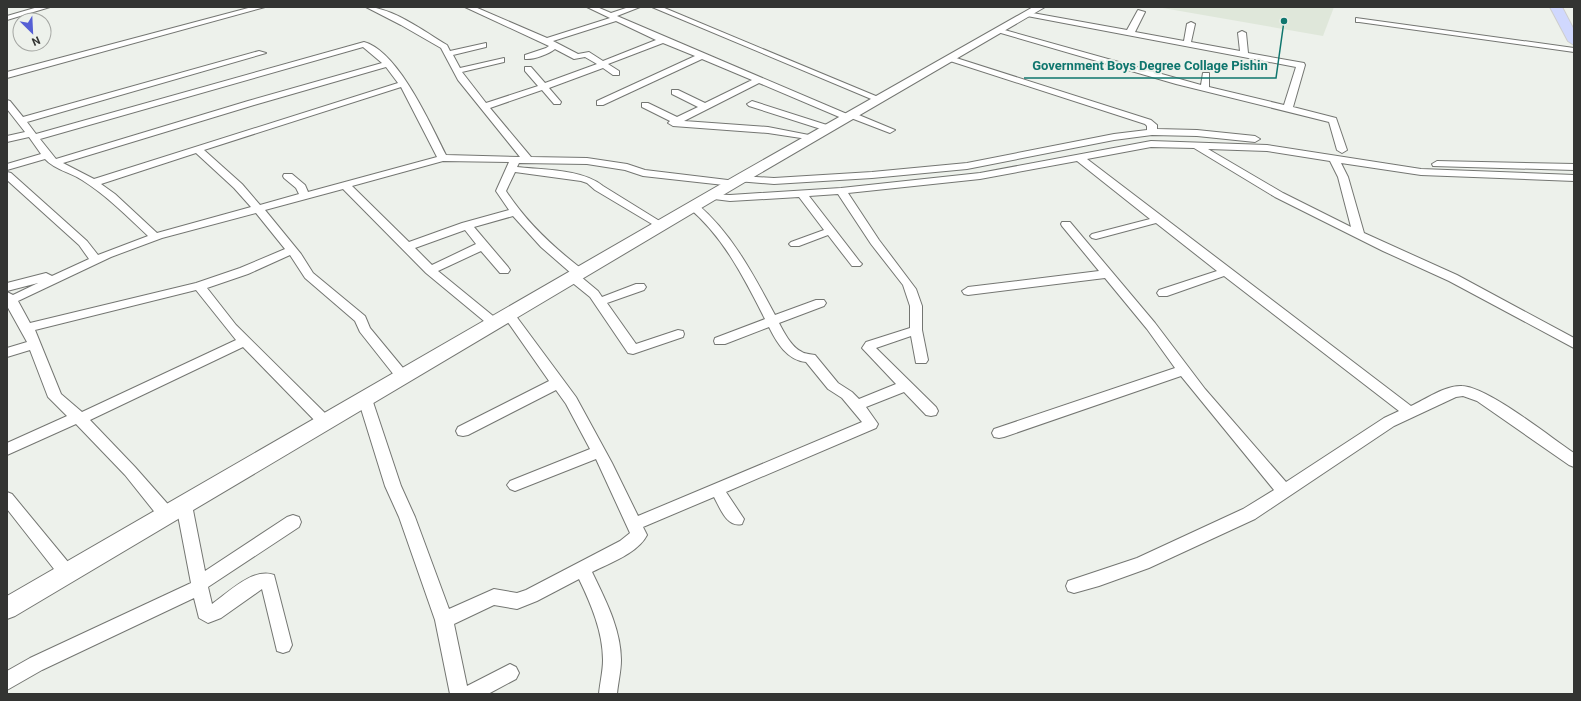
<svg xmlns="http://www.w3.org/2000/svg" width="1581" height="701" font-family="Roboto,sans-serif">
<rect width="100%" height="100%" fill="#edf1eb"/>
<path fill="#dfe7da" d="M 1157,7 L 1334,7 L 1323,36 Z"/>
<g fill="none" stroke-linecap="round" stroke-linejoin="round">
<g stroke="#747672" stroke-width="2">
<path id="street" d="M 38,7 L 50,7 L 7,20 L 7,16 Z
M 252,7 L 265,7 L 7,78 L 7,72 Z
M 366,7 C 392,7 425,32 447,45 L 450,51 L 486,43 L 486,47 L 453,55 L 460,68 L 504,58 L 504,62 L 462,72 L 486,103 L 538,86 L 525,71 L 525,67 L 531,67 L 545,83 L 597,64 L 585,57 L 574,59 L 555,49 C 549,54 533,60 525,59 L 525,55 L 546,48 L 549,46 L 465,7 L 475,7 L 547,38 L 610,18 L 587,7 L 597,7 L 611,13 L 629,7 L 640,7 L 617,16 L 847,114 L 854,113 L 895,130 L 890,133 L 851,118 L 844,119 L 759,83 L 684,121 L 768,127 L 814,136 L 816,138 L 814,140 L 768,133 L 673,126 L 668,123 L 670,121 L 642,107 L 642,103 L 648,103 L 677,117 L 698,107 L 672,94 L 672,90 L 678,90 L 705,103 L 752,80 L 702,59 L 603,105 L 597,105 L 597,101 L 695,56 L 663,43 L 608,64 L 619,71 L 619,75 L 613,75 L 603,68 L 549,88 L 561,102 L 560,104 L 554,104 L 542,90 L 490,108 L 531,157 L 587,158 L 627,164 L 645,170 L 736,181 L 736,177 L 740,176 L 774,178 L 872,172 L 967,163 L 1114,134 L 1147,130 L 1147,126 L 1145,124 L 947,60 L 946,58 L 950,56 L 1151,120 L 1157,125 L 1157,129 L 1197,130 L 1255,136 L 1260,139 L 1255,142 L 1197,136 L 1152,135 L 1114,140 L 967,169 L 872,178 L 774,184 L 737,181 L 737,185 L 733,186 L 643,176 L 625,170 L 587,164 L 519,163 L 517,167 C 543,170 583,169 603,186 L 666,225 L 661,228 L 657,227 L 595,190 L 587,183 L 581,181 L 515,172 L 506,191 C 527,223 553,247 583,270 L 585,273 L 580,276 L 598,291 L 602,297 L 636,284 L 644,284 L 646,287 L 644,290 L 607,303 L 636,344 L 678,330 L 683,331 L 684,334 L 683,337 L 633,354 L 628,353 L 590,297 L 569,280 L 567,277 L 572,274 L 541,247 L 513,216 L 474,227 L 508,267 L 510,270 L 508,273 L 500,273 L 481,251 L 438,271 L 498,320 L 500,323 L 498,326 L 490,326 L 426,273 L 343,189 L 265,210 L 301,254 L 313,273 L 365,316 L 370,328 L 408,374 L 410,377 L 408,380 L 398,380 L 360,332 L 355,321 L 305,278 L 290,255 L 248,274 L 207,288 L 236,325 L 330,418 L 332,422 L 330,426 L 325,427 L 320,426 L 243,347 L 90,420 L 135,467 L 173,510 L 175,515 L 173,520 L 167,521 L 161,520 L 125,475 L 76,424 L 7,455 L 7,443 L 67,416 L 48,397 L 30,350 L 7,357 L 7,348 L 27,342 L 7,306 L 7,292 L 13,295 L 38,283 L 7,291 L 7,283 L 46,273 L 52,276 L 89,259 L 79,245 L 7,180 L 7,172 L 11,173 L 87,241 L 98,255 L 148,236 C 127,216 106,195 82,180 C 70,172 55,170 45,159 L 7,170 L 7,164 L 41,154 L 29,137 L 7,142 L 7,136 L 25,132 L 7,109 L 7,100 L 10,101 L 23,117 L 259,51 L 266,53 L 27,122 L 36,134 L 364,42 C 398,51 431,125 446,155 L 520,157 L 458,80 L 441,48 L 401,25 ZM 616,21 L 656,40 L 603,61 L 589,52 L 578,54 L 553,41 ZM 363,47 L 382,63 L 248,101 L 56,159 L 40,139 ZM 386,67 L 398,83 L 94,179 L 63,163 L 254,105 ZM 401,87 L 437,157 L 308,192 L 305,185 L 292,174 L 284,174 L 283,176 L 284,178 L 296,188 L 299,194 L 260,205 L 242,184 L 204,150 ZM 196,153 L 234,188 L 251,207 L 157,233 L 115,194 L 101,184 ZM 443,161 L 509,162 L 496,191 L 509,210 L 462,223 L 409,242 L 352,186 ZM 256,213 L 285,249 L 240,268 L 196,283 L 30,323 L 18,301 L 111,257 L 162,238 ZM 465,230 L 476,244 L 432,265 L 415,248 ZM 196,290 L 236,340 L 82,412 L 61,394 L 35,330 Z
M 652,7 L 662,7 L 883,99 L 882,101 L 876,101 Z
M 1138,10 L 1145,12 L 1135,32 L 1184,41 L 1187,24 L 1191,22 L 1195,24 L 1191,42 L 1240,51 L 1238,33 L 1242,31 L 1246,33 L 1248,53 L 1304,63 L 1305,65 L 1293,107 L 1336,118 L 1347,150 L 1342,153 L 1337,150 L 1329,122 L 1176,84 L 994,31 L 1001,29 L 1201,85 L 1203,73 L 1209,73 L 1209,87 L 1284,105 L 1296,67 L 1027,16 L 1023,14 L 1027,12 L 1127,30 Z
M 1356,18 L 1574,48 L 1574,52 L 1359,22 L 1356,22 Z
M 752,101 L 830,126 L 832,128 L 830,130 L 824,130 L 749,106 L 747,104 Z
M 1151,141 L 1267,145 L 1421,169 L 1574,175 L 1574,181 L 1421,175 L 1341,163 L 1348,177 L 1364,233 L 1457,275 L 1574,338 L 1574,348 L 1449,281 L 1383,251 L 1275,197 L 1194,148 L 1151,147 L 1087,159 L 1411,406 C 1426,399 1446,385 1462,386 C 1488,387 1550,437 1574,453 L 1574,467 L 1569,465 L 1477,401 L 1463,396 L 1456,397 L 1394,426 L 1255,519 L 1149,568 L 1099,586 L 1074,593 L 1068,591 L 1066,586 L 1068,581 L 1137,558 L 1243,509 L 1274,490 L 1181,376 L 1004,437 L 999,438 L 994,437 L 992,433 L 994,429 L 1175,368 L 1147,329 L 1105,278 L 968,295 L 964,294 L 962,291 L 968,287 L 1099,271 L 1062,226 L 1061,224 L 1062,222 L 1070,222 L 1155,323 L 1205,389 L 1286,482 L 1384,418 L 1399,411 L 1224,276 L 1167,296 L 1159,296 L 1157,293 L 1159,290 L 1217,271 L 1156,223 L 1096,239 L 1092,238 L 1090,236 L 1092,234 L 1150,219 L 1077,161 L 980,179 L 848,193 L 879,240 L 916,289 L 922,306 L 922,330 L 928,360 L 926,363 L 916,363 L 911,336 L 876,348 L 936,407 L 938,411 L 936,415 L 931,416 L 926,415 L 904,392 L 866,407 L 878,424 L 876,428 L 726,492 L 744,519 L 742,524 C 727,528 720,508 714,497 L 643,527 L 647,535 C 638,553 610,563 592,572 C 605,599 621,629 621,660 C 621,671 618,683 617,694 L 599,694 C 600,683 603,671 603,660 C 603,632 591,604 579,579 L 537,601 L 517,609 L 494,605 L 454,624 L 467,686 L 510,664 L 516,667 L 519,673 L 516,679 L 488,694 L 450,694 L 435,620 L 399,517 L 385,486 L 358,399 L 360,395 L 365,394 L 370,395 L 372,399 L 401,486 L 415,517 L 449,609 L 494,589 L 517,593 L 526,590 L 620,541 L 630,533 L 596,459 L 515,491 L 510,489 L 507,485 L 510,481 L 590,449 L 566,404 L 556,390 L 468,435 L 463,436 L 458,435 L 456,431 L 458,427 L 549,381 L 505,318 L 503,315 L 505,312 L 513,312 L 576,397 L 612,463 L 638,516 L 862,422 L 842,398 L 828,389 L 806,362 C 787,360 777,343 769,327 L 725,344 L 715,344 L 714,341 L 715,338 L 765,319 C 745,280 724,237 689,208 L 688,206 L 689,204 L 697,204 C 732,233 754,276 775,315 L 816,300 L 824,300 L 826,303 L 824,306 L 779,323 C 784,332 791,347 802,352 C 805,354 811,354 815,355 L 838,383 L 852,392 L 859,399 L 896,384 L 862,348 L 866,342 L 910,328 L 910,306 L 903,285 L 871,244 L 838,194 L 809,196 L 860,262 L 862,264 L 860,266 L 852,266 L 828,235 L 799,246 L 791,246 L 789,244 L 791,242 L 824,230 L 799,197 L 730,201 L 706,198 L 705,196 L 706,194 L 730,195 L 841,188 L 980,173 ZM 1208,149 L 1267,151 L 1330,161 L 1338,177 L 1351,227 L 1283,193 Z
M 1437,161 L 1574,164 L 1574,170 L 1433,166 L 1432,164 Z
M 7,492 L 12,494 L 73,568 L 75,573 L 73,578 L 67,580 L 61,578 L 7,509 Z
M 184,499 L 189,501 L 192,505 L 205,571 L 287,517 L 293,515 L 299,517 L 301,522 L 299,527 L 208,587 L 212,604 C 228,593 253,567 274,575 L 292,645 L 289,651 L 283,653 L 277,651 L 262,589 L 221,618 L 208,623 L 199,618 L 194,598 L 42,670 L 7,690 L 7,671 L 30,658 L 191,583 L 176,505 L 179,501 Z"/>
</g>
<g stroke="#747672" stroke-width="2">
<path id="secondary" d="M 1033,7 L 1045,7 L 745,182 L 15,616 L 7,619 L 7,596 L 735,176 Z"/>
</g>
<g stroke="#cecece" stroke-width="2">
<path id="primary" d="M 1550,7 L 1562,7 L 1574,30 L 1574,45 L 1568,41 Z"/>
</g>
<use href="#street" fill="#fff" fill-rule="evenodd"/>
<use href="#secondary" fill="#fff" fill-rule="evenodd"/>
<use href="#primary" fill="#d0d8fe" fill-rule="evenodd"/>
</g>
<path fill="none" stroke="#0f766e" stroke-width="1.5" d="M1284 21L1276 78H1024"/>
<circle fill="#0f766e" stroke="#edf1eb" stroke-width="1.5" cx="1284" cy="21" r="4"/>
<g font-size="13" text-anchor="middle" font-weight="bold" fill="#0f766e" stroke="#edf1eb" stroke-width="4" stroke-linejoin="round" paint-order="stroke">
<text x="1150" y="70">Government Boys Degree Collage Pishin</text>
</g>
<rect width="1581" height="701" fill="none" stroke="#333432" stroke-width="16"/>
<g transform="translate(32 32) rotate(156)"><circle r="19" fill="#edf1eb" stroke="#a3a5a1"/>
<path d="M0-3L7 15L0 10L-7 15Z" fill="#555fd5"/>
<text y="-6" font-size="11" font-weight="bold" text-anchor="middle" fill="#333432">N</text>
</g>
</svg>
